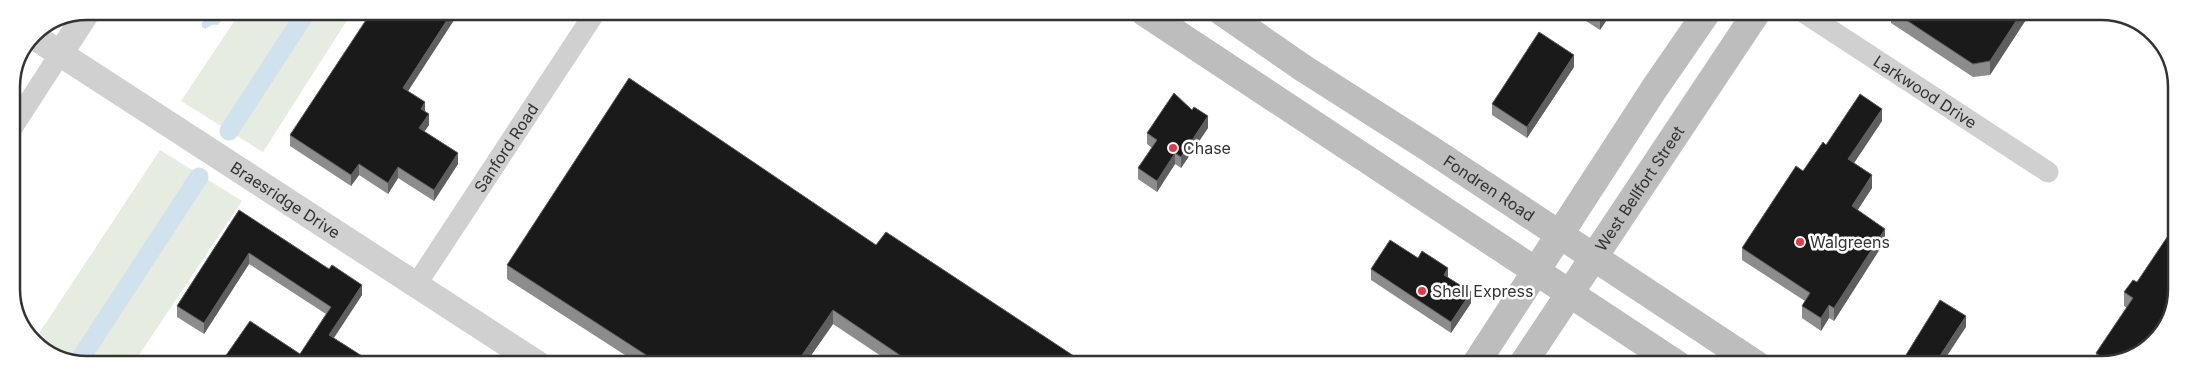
<svg xmlns="http://www.w3.org/2000/svg" width="2188" height="376" font-family="Inter,sans-serif">
<rect width="100%" height="100%" fill="#fff"/>
<path fill="#e6ecdf" d="M 241,11 L 353,11 L 263,152 L 181,101 Z
M 160,150 L 242,201 L 133,364 L 77,364 L 37,346 L 34,341 Z"/>
<path fill="#cfe2ee" d="M 213,12 L 220,14 L 224,12 L 226,16 L 221,17 L 222,20 L 218,25 L 212,25 L 205,29 L 202,27 L 202,22 L 208,19 Z"/>
<g fill="none" stroke-linecap="round" stroke-linejoin="round">
<path stroke="#cfe2ee" stroke-width="19" d="M 229,131 L 307,11
M 77,364 L 199,177"/>
<g stroke="#d0d0d0" stroke-width="21">
<path id="s1" d="M 1803,12 L 2048,172"/>
<path d="M 12,128 L 60,54"/>
<path id="s2" d="M 416,285 L 596,11"/>
</g>
<g stroke="#d0d0d0" stroke-width="26">
<path id="s3" d="M 33,36 L 538,364"/>
<path d="M 60,54 L 88,11"/>
</g>
<g stroke="#bdbdbd" stroke-width="28">
<path d="M 1144,12 L 1678,365"/>
<path id="s4" d="M 1222,12 L 1303,68 L 1427,147 L 1757,365"/>
<path d="M 1475,365 L 1654,89 L 1707,12"/>
<path id="s5" d="M 1522,365 L 1757,12"/>
</g>
</g>
<path fill="#8c8c8c" d="M 1572,12 L 1612,12 L 1600,30 Z
M 1891,12 L 2031,12 L 1990,75 L 1973,77 L 1891,23 Z
M 1574,67 L 1527,138 L 1492,115 L 1492,104 Z
M 408,91 L 425,111 L 429,125 L 424,132 L 458,164 L 434,201 L 398,178 L 388,194 L 359,175 L 351,186 L 290,146 L 290,135 Z
M 1882,121 L 1854,163 L 1872,188 L 1857,210 L 1885,241 L 1834,321 L 1829,318 L 1821,331 L 1802,318 L 1802,306 L 1805,301 L 1742,260 L 1742,248 L 1826,145 Z
M 1208,128 L 1181,168 L 1175,164 L 1157,192 L 1138,179 L 1138,168 L 1152,148 L 1147,144 L 1147,133 Z
M 239,210 L 362,295 L 334,338 L 362,364 L 300,354 L 326,314 L 249,264 L 204,334 L 177,317 L 177,306 Z
M 876,245 L 1086,364 L 893,364 L 833,324 L 805,364 L 639,364 L 507,279 L 507,265 Z
M 1371,269 L 1448,278 L 1471,303 L 1451,333 L 1371,280 Z
M 2137,282 L 2176,299 L 2151,346 L 2101,365 L 2096,365 L 2096,353 L 2127,308 L 2124,306 L 2124,292 Z"/>
<path fill="#5f5f5f" d="M 453,11 L 460,11 L 403,99 L 403,88 Z
M 1603,12 L 1612,12 L 1600,30 L 1600,17 Z
M 2022,12 L 2031,12 L 1990,75 L 1990,61 Z
M 1574,55 L 1574,67 L 1527,138 L 1527,127 Z
M 425,102 L 425,114 L 421,109 Z
M 1882,109 L 1882,121 L 1848,172 L 1848,159 Z
M 429,114 L 429,125 L 419,139 L 419,128 Z
M 1208,116 L 1208,128 L 1181,168 L 1181,157 Z
M 458,153 L 458,164 L 434,201 L 434,190 Z
M 1175,153 L 1175,164 L 1157,192 L 1157,181 Z
M 359,164 L 359,175 L 351,186 L 351,175 Z
M 398,167 L 398,178 L 388,194 L 388,183 Z
M 1872,175 L 1872,188 L 1852,219 L 1852,206 Z
M 1885,229 L 1885,241 L 1834,321 L 1834,308 Z
M 249,253 L 249,264 L 204,334 L 204,323 Z
M 1448,268 L 1448,279 L 1444,275 Z
M 362,285 L 362,295 L 329,345 L 329,335 Z
M 1471,292 L 1471,303 L 1451,333 L 1451,322 Z
M 1829,305 L 1829,318 L 1821,331 L 1821,318 Z
M 833,310 L 833,324 L 805,364 L 796,364 Z
M 1966,316 L 1966,327 L 1941,365 L 1934,365 Z
M 2163,318 L 2163,323 L 2151,346 L 2142,349 Z
M 362,356 L 362,364 L 356,364 Z"/>
<path fill="#1a1a1a" stroke="#5f5f5f" d="M 372,11 L 453,11 L 403,88 L 425,102 L 421,109 L 429,114 L 419,128 L 458,153 L 434,190 L 398,167 L 388,183 L 359,164 L 351,175 L 290,135 Z
M 1593,12 L 1603,12 L 1600,17 Z
M 1894,12 L 2022,12 L 1990,61 L 1973,64 Z
M 1539,32 L 1574,55 L 1527,127 L 1492,104 Z
M 629,78 L 876,245 L 886,232 L 1086,364 L 913,364 L 833,310 L 796,364 L 660,364 L 507,265 Z
M 1174,93 L 1192,110 L 1194,107 L 1208,116 L 1181,157 L 1175,153 L 1157,181 L 1138,168 L 1157,140 L 1147,133 Z
M 1860,94 L 1882,109 L 1848,159 L 1872,175 L 1852,206 L 1885,229 L 1834,308 L 1829,305 L 1821,318 L 1802,306 L 1810,293 L 1742,248 L 1796,166 L 1803,171 L 1823,142 L 1826,145 Z
M 239,210 L 329,269 L 332,265 L 362,285 L 329,335 L 362,356 L 356,364 L 220,364 L 250,321 L 300,354 L 331,307 L 249,253 L 204,323 L 177,306 Z
M 2176,224 L 2176,298 L 2173,302 L 2174,302 L 2165,319 L 2163,318 L 2142,349 L 2109,362 L 2096,353 L 2133,298 L 2124,292 L 2133,280 L 2137,282 Z
M 1390,240 L 1418,258 L 1422,251 L 1448,268 L 1444,275 L 1471,292 L 1451,322 L 1371,269 Z
M 1940,300 L 1966,316 L 1934,365 L 1904,365 L 1901,363 Z
M 439,358 L 448,364 L 435,364 Z"/>
<g fill="#e63946" stroke="#fff" stroke-width="2">
<circle cx="1173" cy="148" r="5"/>
<circle cx="1800" cy="242" r="5"/>
<circle cx="1422" cy="291" r="5"/>
</g>
<g text-anchor="middle" dominant-baseline="central" stroke-width="5" stroke-linejoin="round" paint-order="stroke">
<g font-size="16" fill="#333" stroke="#fff">
<text stroke="none"><textPath href="#s1" startOffset="146">Larkwood Drive</textPath></text>
<text stroke="none"><textPath href="#s2" startOffset="164">Sanford Road</textPath></text>
<text stroke="none"><textPath href="#s4" startOffset="320">Fondren Road</textPath></text>
<text stroke="none"><textPath href="#s5" startOffset="212">West Bellfort Street</textPath></text>
<text stroke="none"><textPath href="#s3" startOffset="301">Braesridge Drive</textPath></text>
</g>
<g font-size="16" fill="#333" stroke="#fff" text-anchor="start">
<text x="1183" y="148">Chase</text>
<text x="1810" y="242">Walgreens</text>
<text x="1432" y="291">Shell Express</text>
</g>
</g>
<path d="M0 0H2188V376H0ZM87 20H2101A67 67 0 0 1 2168 87V289A67 67 0 0 1 2101 356H87A67 67 0 0 1 20 289V87A67 67 0 0 1 87 20Z" fill="#fff" fill-rule="evenodd"/>
<path fill="none" stroke="#333" stroke-width="2.5" d="M87 20H2101A67 67 0 0 1 2168 87V289A67 67 0 0 1 2101 356H87A67 67 0 0 1 20 289V87A67 67 0 0 1 87 20Z"/>
</svg>
